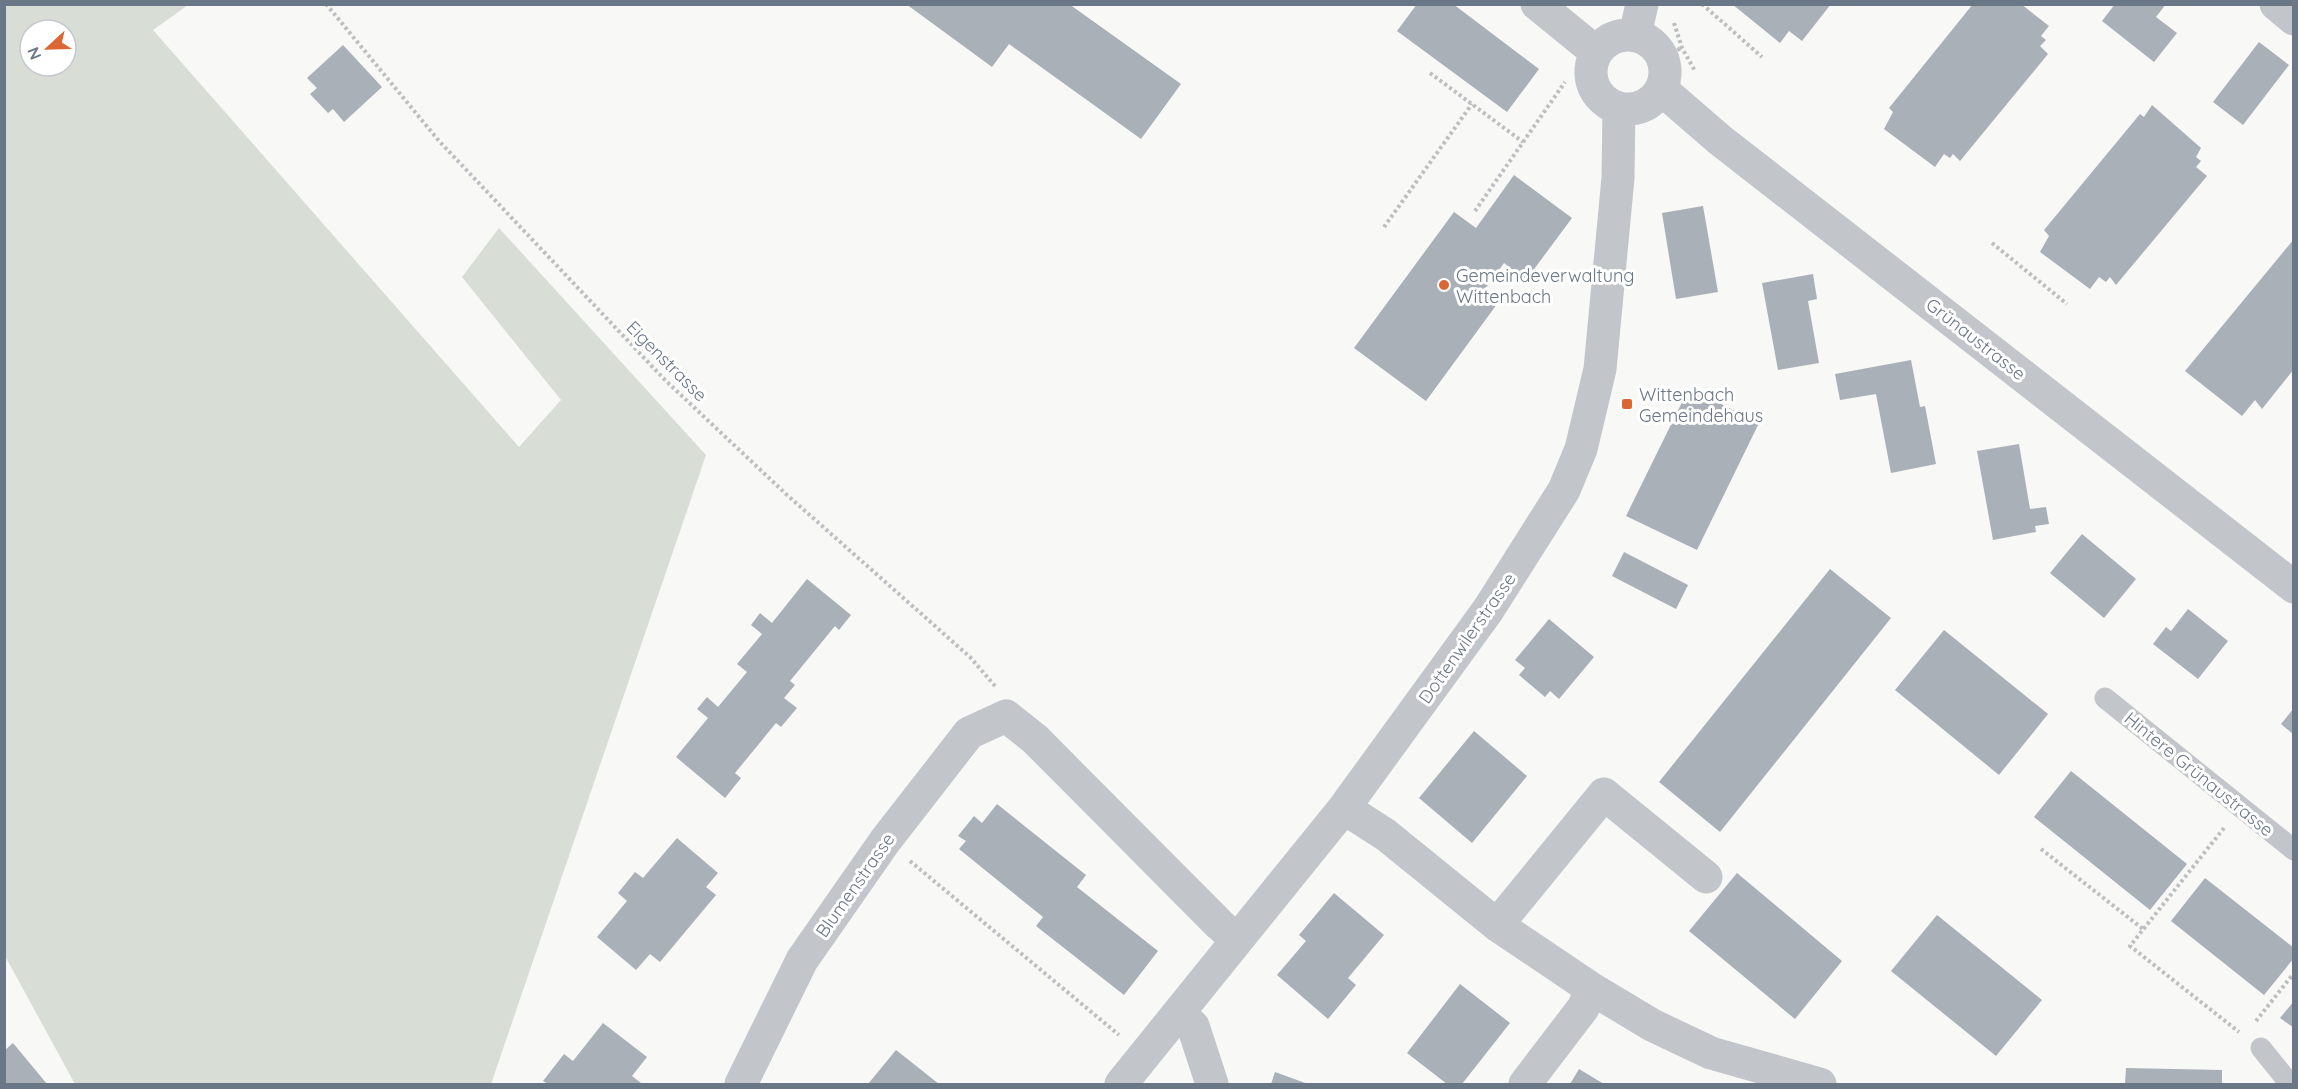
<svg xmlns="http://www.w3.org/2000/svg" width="2298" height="1089" font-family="Quicksand,sans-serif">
<rect width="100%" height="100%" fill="#f8f8f6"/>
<path fill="#d8ddd5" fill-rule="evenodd" d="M 4,5 L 188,5 L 153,30 L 519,447 L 561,400 L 462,277 L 499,228 L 706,455 L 491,1084 L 75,1084 L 5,956 ZM 30,30 L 66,30 L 66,66 L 30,66 Z"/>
<path fill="#a9b0b7" d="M 906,4 L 1069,4 L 1181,84 L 1141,139 L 1009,44 L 992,67 Z
M 1417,4 L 1453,4 L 1539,69 L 1507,112 L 1397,31 Z
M 1732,4 L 1831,4 L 1802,41 L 1789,31 L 1780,43 Z
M 1973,4 L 2021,4 L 2049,26 L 2041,36 L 2046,40 L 2040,46 L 2048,54 L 1960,161 L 1953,154 L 1950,158 L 1944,154 L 1935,167 L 1884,129 L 1893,112 L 1889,108 Z
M 2115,4 L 2166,4 L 2156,17 L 2177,33 L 2154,62 L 2102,21 Z
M 2259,42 L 2289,65 L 2243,125 L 2213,102 Z
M 343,45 L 382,87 L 344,122 L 333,109 L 328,113 L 310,94 L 317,88 L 307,78 Z
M 2152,105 L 2201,148 L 2196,157 L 2201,161 L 2196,167 L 2207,176 L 2116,285 L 2110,277 L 2106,282 L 2099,277 L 2090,289 L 2040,252 L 2049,236 L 2044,230 L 2140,114 L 2144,117 Z
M 1514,175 L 1572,218 L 1526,280 L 1504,263 L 1485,289 L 1500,300 L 1426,401 L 1354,348 L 1454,212 L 1476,228 Z
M 1703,206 L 1718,292 L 1676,299 L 1662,213 Z
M 2294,239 L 2294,369 L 2262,409 L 2255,400 L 2242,416 L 2185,371 Z
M 1813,274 L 1817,299 L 1808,301 L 1819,363 L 1778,370 L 1762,283 Z
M 1911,360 L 1920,407 L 1925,406 L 1936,464 L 1891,473 L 1876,394 L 1840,400 L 1835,374 Z
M 1689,388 L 1759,423 L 1697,550 L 1626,516 Z
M 2019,444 L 2030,509 L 2046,507 L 2049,524 L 2035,526 L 2036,532 L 1993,540 L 1977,451 Z
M 2082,534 L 2136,579 L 2104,618 L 2050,573 Z
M 1624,552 L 1688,585 L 1676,609 L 1612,576 Z
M 1830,569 L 1891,618 L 1720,832 L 1659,782 Z
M 807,579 L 851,615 L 839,630 L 835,626 L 790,681 L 795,685 L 784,698 L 797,708 L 781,727 L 776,723 L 735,773 L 741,778 L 725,798 L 676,757 L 708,718 L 697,709 L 707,697 L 718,707 L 747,672 L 737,664 L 762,634 L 751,625 L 760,613 L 772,623 Z
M 2188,609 L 2228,641 L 2198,679 L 2153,644 L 2166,627 L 2171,631 Z
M 1549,619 L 1594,657 L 1559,699 L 1550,691 L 1545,697 L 1519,675 L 1525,668 L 1515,660 Z
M 1944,630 L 2048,714 L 1999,775 L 1895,690 Z
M 2294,708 L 2294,735 L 2281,724 Z
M 1474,731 L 1527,776 L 1472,843 L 1419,798 Z
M 2071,771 L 2187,864 L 2150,910 L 2034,817 Z
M 997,804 L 1086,875 L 1077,887 L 1158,951 L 1124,995 L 1036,926 L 1043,917 L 959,849 L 966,841 L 958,836 L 974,816 L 982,823 Z
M 677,838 L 718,873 L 706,887 L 716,895 L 660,962 L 650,954 L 636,970 L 597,937 L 627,901 L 618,893 L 635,872 L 643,878 Z
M 1737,873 L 1842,961 L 1795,1019 L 1689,931 Z
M 2205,878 L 2294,948 L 2294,958 L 2264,995 L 2171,921 Z
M 1334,893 L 1384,935 L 1348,978 L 1356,985 L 1328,1019 L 1277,975 L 1306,941 L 1299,935 Z
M 1937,915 L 2042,1000 L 1996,1056 L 1891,971 Z
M 1460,984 L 1510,1023 L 1462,1084 L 1447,1084 L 1407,1053 Z
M 2294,1001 L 2294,1028 L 2280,1018 Z
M 603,1023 L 647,1057 L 632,1076 L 641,1083 L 640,1084 L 548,1084 L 543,1081 L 564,1054 L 573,1061 Z
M 13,1043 L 47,1084 L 4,1084 L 4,1051 Z
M 896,1050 L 939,1084 L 868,1084 Z
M 2126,1068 L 2222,1070 L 2222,1084 L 2125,1084 Z
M 1579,1069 L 1604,1084 L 1570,1084 Z
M 1275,1072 L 1308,1084 L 1271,1084 Z"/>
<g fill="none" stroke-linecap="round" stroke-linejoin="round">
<path stroke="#bcbec1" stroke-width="4" stroke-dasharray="3 3" stroke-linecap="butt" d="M 326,4 L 439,141 L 665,380 L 786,494 L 970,657 L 995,686
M 1702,4 L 1762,57
M 1674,23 L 1682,48 L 1695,71
M 1666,54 L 1682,48
M 1430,73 L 1523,142
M 1475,211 L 1565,82
M 1384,227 L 1472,104
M 1992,243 L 2067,304
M 2224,828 L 2130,946 L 2239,1032
M 2041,849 L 2143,929
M 910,861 L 1119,1035
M 2256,1021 L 2294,973"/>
<path stroke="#c2c5c9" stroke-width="21" d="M 2105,698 L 2294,850
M 2261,1048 L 2290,1084"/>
<path stroke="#c2c5c9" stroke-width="33" d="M 1537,4 L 1596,52
M 2276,4 L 2294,19
M1591 72a37 37 0 1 1 74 0a37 37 0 1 1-74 0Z
M 1635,35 L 1642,4
M 1661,89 L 1720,140 L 2294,587
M 1344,808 L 1386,835 L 1497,925 L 1592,989 L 1652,1025 L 1711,1053 L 1820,1084
M 1497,925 L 1604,794 L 1706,877
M 1180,1014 L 1193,1026 L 1212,1084
M 741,1084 L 802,960 L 885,841 L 969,733 L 1006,716 L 1035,739 L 1220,925 L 1237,940
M 1121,1084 L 1344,808 L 1488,610 L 1564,490 L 1581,449 L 1600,369 L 1618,178 L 1619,108
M 1525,1084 L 1583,1008 L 1592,989"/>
</g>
<g fill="#da6734" stroke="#fff" stroke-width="2">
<circle cx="1444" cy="285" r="6"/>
<rect x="1621" y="398" width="12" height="12" rx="3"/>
</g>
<g text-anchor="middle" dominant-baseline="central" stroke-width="6" stroke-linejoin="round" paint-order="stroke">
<g font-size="18" fill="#697786" stroke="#fff" text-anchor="start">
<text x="1456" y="275">Gemeindeverwaltung<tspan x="1456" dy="21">Wittenbach</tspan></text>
<text x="1639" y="394">Wittenbach<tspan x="1639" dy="21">Gemeindehaus</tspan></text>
</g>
<g font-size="18" fill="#697786" stroke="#fff">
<text transform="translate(1976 339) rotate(38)">Grünaustrasse</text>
<text transform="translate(667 361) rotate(45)">Eigenstrasse</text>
<text transform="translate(1467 638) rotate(-55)">Dottenwilerstrasse</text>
<text transform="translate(2199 774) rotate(39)">Hintere Grünaustrasse</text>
<text transform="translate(855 885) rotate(-55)">Blumenstrasse</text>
</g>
</g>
<rect width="2298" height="1089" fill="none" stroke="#697786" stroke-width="12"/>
<g transform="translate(48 48) rotate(248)"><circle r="28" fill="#ffffff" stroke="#c3c9cf" stroke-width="1.5"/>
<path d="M0-4.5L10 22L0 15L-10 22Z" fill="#da6734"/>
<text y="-9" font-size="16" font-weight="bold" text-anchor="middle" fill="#697786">N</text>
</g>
</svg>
